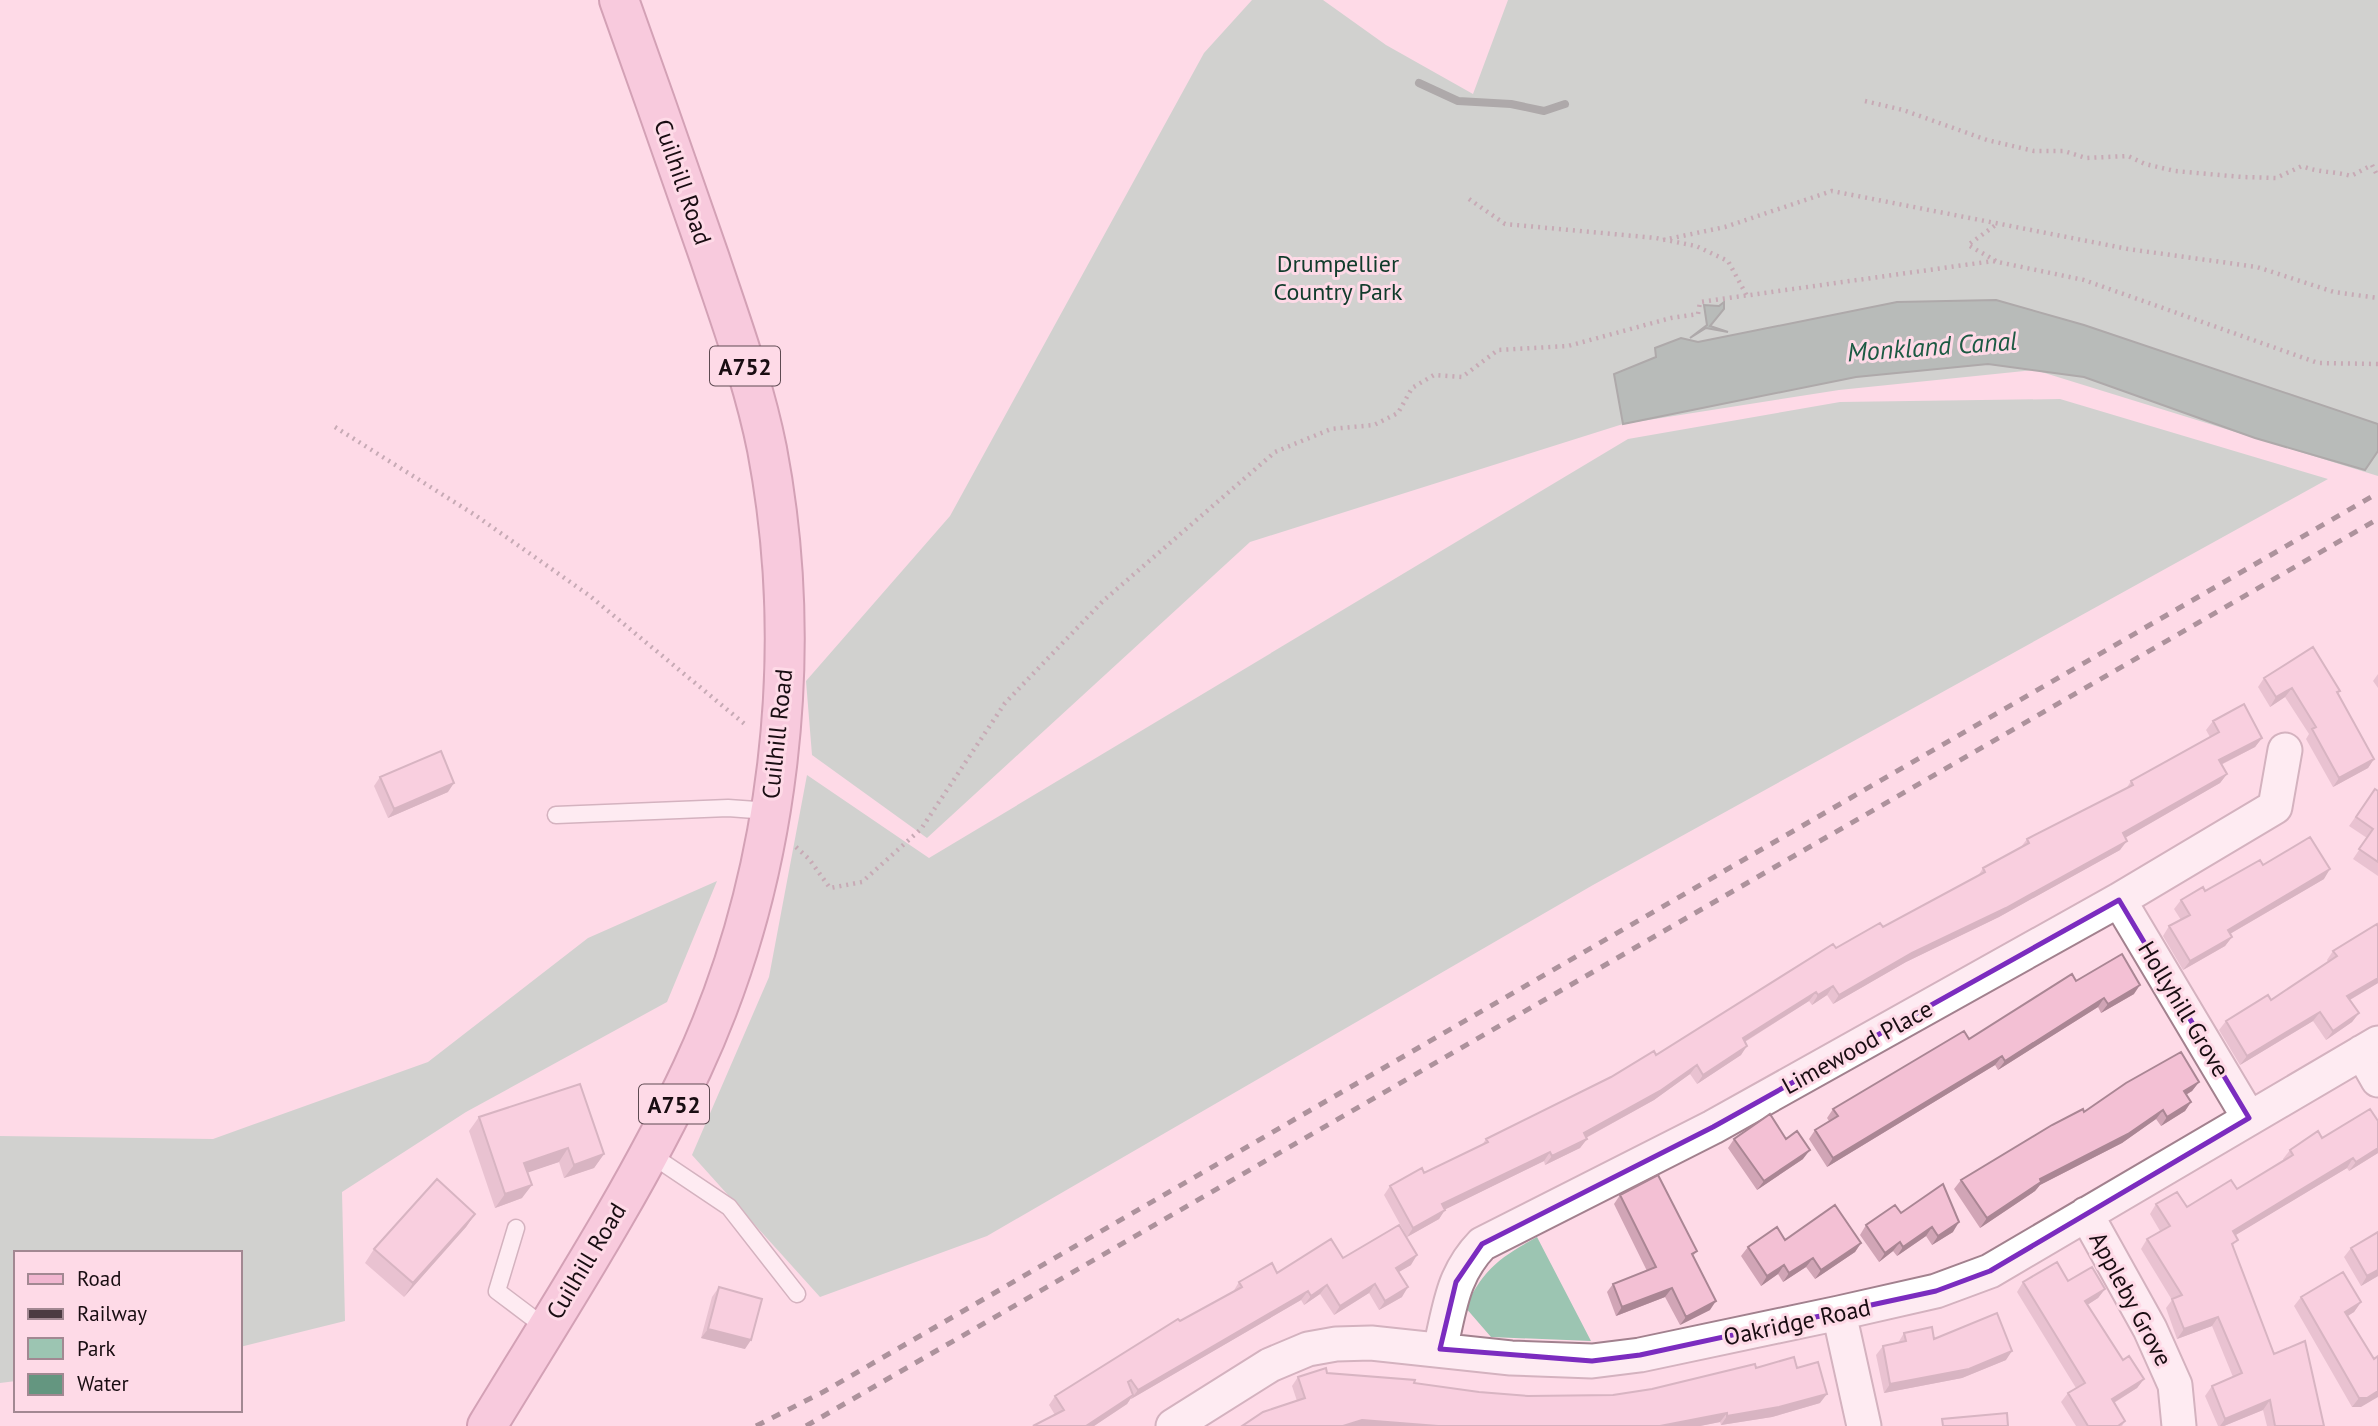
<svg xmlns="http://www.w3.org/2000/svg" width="2378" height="1426" font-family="'PT Sans',sans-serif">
<rect width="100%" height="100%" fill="#fedae7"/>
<path fill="#9cc5b2" d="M 1252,0 L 1323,0 L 1386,45 L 1473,94 L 1508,0 L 2378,0 L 2378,476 L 2035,370 L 1839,390 L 1623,424 L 1250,542 L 927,838 L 812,755 L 806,681 L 950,516 L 1204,53 Z
M 2060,399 L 2328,479 L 1593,885 L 987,1236 L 820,1297 L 692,1155 L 769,977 L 807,775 L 929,858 L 1628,439 L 1840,402 Z
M 717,881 L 667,1002 L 466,1112 L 342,1192 L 345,1321 L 240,1347 L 240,1253 L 16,1253 L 16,1381 L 0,1383 L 0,1136 L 213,1139 L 428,1062 L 588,938 Z
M 1537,1237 L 1591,1341 L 1491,1337 L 1465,1307 C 1485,1268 1499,1258 1537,1237 Z"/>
<path fill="#649680" stroke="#4e6d5f" stroke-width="2" d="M 1996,300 L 2084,325 L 2378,424 L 2378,451 L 2365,470 L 2255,438 L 2084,377 L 1988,364 L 1856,377 L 1623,424 L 1614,374 L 1656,357 L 1655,348 L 1681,338 L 1698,342 L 1897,302 Z
M 1724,302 L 1724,309 L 1710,326 L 1728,332 L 1706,328 L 1690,338 L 1707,325 L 1704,305 L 1719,306 Z"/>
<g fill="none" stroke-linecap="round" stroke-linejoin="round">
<path stroke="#4e6d5f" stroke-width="8" d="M 1419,83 L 1458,101 L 1511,104 L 1544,111 L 1565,104"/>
<g stroke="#a2818e" stroke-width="19">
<path id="service" d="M 556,815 L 728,808 L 769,811
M 650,1154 L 729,1207 L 797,1294
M 516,1228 L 497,1291 L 546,1328"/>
</g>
<g stroke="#a2818e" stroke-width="37">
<path id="minor" d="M 2119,900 L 2249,1118
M 2362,1052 L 2378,1080
M 2086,1214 L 2150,1329 L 2175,1385 L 2179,1426
M 1839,1313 L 1864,1426
M 1440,1349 C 1450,1308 1452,1275 1482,1244 L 1713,1127 L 2119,900 L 2275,807 L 2285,750
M 1173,1426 L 1270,1365 L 1308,1349 L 1336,1344 L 1371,1343 L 1511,1358 L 1592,1361 L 1640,1355 L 1839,1313 L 1936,1291 L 1990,1271 L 2378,1043"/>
</g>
<g stroke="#a05b79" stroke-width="42">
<path id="primary" d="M 487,1426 C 558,1309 634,1193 692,1069 C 780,880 806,654 767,449 C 754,384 731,322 710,259 C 680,173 650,86 619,0"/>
</g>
<path stroke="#866f78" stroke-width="4.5" stroke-dasharray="2 5" stroke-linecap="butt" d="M 1865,101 L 1903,110 L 1987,140 L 2034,151 L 2064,151 L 2086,158 L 2128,156 L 2145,164 L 2175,171 L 2242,177 L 2276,178 L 2302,166 C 2319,173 2334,171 2351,176 L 2372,165 L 2378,177
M 1469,199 L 1505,224 L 1656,238 L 1696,246 L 1728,261 L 1747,296
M 1663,240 L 1725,227 L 1832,191 L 2128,249 L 2257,267 L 2334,292 L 2378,298
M 1996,261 L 1968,245 L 1997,224
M 335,427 L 475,515 L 590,596 L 747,726
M 796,847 L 809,859 L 830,888 L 862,882 L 921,829 L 1005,703 L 1103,601 L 1275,452 L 1331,429 L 1374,425 L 1398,413 L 1412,388 L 1434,375 L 1462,377 L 1498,350 L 1568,346 L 1671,318 L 1698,314 L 1700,302 L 1993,261 L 2084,280 L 2318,363 L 2378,364"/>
<use href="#service" stroke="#fff" stroke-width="16"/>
<use href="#minor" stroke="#fff" stroke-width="33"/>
<use href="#primary" stroke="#f1b6d0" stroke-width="38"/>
<path stroke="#4c3b42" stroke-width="5" stroke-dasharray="9 9" stroke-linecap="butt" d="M 756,1426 L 823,1392 L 2378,493
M 806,1426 L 2378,519"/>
</g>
<path fill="#d1a5b6" d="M 2378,674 L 2378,688 L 2373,681 Z
M 2264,678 L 2340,691 L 2338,694 L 2374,759 L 2368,768 L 2333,787 L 2306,739 L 2309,734 L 2285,697 L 2270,707 L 2258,687 Z
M 2213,721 L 2262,738 L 2255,747 L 2221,765 L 2227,774 L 2220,783 L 2125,838 L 2120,850 L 1999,917 L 1906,962 L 1833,1004 L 1827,995 L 1812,1005 L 1809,1001 L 1745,1042 L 1741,1055 L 1697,1084 L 1690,1074 L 1654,1100 L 1586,1138 L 1587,1139 L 1580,1148 L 1545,1165 L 1544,1161 L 1445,1209 L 1439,1219 L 1407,1237 L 1384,1195 L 1390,1186 L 1424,1173 L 1482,1145 L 1486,1139 L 1656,1055 L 1836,948 L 1883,927 L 1978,876 L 1983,868 L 2021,847 L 2027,839 L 2126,789 L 2131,781 L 2210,737 L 2206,730 Z
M 380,777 L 448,792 L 388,818 L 374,786 Z
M 2375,789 L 2378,791 L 2378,876 L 2353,859 L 2367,838 L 2349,826 Z
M 2263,865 L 2324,879 L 2230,934 L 2232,937 L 2225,946 L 2183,970 L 2163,936 L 2169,926 L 2181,920 L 2174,909 L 2181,900 L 2205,891 Z
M 2378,927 L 2378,983 L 2350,1000 L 2359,1013 L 2352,1022 L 2326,1040 L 2313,1021 L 2240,1065 L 2219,1030 L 2226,1021 L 2271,1000 L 2328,962 L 2327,960 L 2333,951 Z
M 2076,981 L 2134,994 L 2101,1013 L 2098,1007 L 1998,1070 L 1995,1065 L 1827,1167 L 1809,1139 L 1815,1130 L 1829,1121 L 1827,1118 L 1833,1109 L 1969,1039 Z
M 2199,1082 L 2192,1091 L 2186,1095 L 2191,1102 L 2185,1111 L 2161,1126 L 2156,1119 L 2122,1143 L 2040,1185 L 2035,1191 L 1980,1228 L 1954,1189 L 1961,1180 L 2084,1112 Z
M 479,1117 L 604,1154 L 594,1168 L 564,1178 L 559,1162 L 527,1172 L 522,1198 L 495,1208 L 469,1131 Z
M 2322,1138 L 2378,1153 L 2349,1171 L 2347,1168 L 2235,1235 L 2233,1247 L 2274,1354 L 2324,1426 L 2267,1426 L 2263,1410 L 2224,1426 L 2218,1426 L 2205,1396 L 2212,1386 L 2233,1377 L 2212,1326 L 2177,1339 L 2166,1308 L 2172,1300 L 2141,1249 L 2147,1239 L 2160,1231 L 2150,1214 L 2156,1204 L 2187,1207 L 2237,1189 L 2284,1161 L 2283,1159 L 2290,1150 Z
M 1734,1139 L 1786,1139 L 1803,1159 L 1757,1190 L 1728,1148 Z
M 1620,1195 L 1697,1251 L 1693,1256 L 1710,1310 L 1680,1325 L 1665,1297 L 1616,1316 L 1607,1292 L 1613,1284 L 1647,1271 L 1614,1204 Z
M 1901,1213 L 1953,1232 L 1932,1245 L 1926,1236 L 1897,1256 L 1893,1251 L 1879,1262 L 1860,1235 L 1866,1225 Z
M 475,1214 L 466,1227 L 404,1297 L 365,1263 L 374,1249 Z
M 1785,1240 L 1861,1243 L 1855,1252 L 1815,1279 L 1806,1267 L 1783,1282 L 1778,1274 L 1761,1286 L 1741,1256 L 1748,1247 Z
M 2351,1248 L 2378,1276 L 2361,1286 L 2344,1257 Z
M 1343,1258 L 1411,1265 L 1399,1272 L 1402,1297 L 1379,1310 L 1369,1293 L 1334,1315 L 1320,1294 L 1304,1305 L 1301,1300 L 1131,1399 L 1131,1398 L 1127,1404 L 1094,1426 L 1033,1426 L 1055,1415 L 1049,1405 L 1055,1396 L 1180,1321 L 1233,1292 L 1239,1282 L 1277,1273 Z
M 2068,1281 L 2105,1289 L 2098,1298 L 2087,1305 L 2123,1360 L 2144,1379 L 2137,1388 L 2114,1403 L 2125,1421 L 2122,1426 L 2076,1426 L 2061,1402 L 2068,1393 L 2076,1388 L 2017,1292 L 2023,1282 Z
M 719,1287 L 745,1349 L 701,1338 L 712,1297 Z
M 2301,1297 L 2361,1302 L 2354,1312 L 2348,1316 L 2361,1407 L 2352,1407 L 2294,1306 Z
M 1904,1333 L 1934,1339 L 2006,1360 L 1962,1378 L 1884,1393 L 1876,1355 L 1883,1346 L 1898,1343 Z
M 1756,1368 L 1797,1368 L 1820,1403 L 1772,1417 L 1721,1425 L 1720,1422 L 1700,1426 L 1242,1426 L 1297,1401 L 1292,1386 L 1298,1377 L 1327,1373 L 1414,1383 L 1479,1392 L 1528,1396 L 1613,1395 L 1652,1389 Z"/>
<path fill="#aa8694" d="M 2292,688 L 2285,697 L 2270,707 L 2276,697 Z
M 2262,738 L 2255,747 L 2212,769 L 2219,760 Z
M 2374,759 L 2368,768 L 2333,787 L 2339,778 Z
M 2227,774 L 2220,783 L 2116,843 L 2123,833 Z
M 454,783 L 448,792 L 388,818 L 394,809 Z
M 2127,841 L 2120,850 L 1999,917 L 1906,962 L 1833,1004 L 1839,995 L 1912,953 Z
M 2330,869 L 2324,879 L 2221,939 L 2228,930 Z
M 2232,937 L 2225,946 L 2183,970 L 2190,961 Z
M 2378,978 L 2378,983 L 2341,1005 L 2347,996 Z
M 2140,985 L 2134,994 L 2101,1013 L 2108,1004 Z
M 1833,986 L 1827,995 L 1812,1005 L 1818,995 Z
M 1816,992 L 1809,1001 L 1736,1047 L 1743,1038 Z
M 2104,998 L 2098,1007 L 1998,1070 L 2005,1061 Z
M 2320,1012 L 2313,1021 L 2240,1065 L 2247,1056 Z
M 2359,1013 L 2352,1022 L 2326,1040 L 2333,1031 Z
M 1747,1046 L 1741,1055 L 1697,1084 L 1703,1075 Z
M 2002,1056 L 1995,1065 L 1827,1167 L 1833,1158 Z
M 1697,1065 L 1690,1074 L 1654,1100 L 1578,1142 L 1584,1133 Z
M 2199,1082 L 2192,1091 L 2177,1100 L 2184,1091 Z
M 2191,1102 L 2185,1111 L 2161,1126 L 2167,1117 Z
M 2163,1110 L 2156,1119 L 2122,1143 L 2040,1185 L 2035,1191 L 1980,1228 L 1987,1218 L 2040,1179 Z
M 1587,1139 L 1580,1148 L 1545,1165 L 1552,1156 Z
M 568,1148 L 559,1162 L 515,1177 L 524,1163 Z
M 2378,1148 L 2378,1153 L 2349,1171 L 2356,1162 Z
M 1810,1150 L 1803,1159 L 1757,1190 L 1764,1181 Z
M 1550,1152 L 1544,1161 L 1436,1214 L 1442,1204 Z
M 604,1154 L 594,1168 L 564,1178 L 574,1165 Z
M 2353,1158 L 2347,1168 L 2226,1241 L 2233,1231 Z
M 532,1185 L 522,1198 L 495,1208 L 505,1194 Z
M 1445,1210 L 1439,1219 L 1407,1237 L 1413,1228 Z
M 475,1214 L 466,1227 L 404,1297 L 413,1283 Z
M 1959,1222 L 1953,1232 L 1932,1245 L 1938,1236 Z
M 1932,1227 L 1926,1236 L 1897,1256 L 1903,1247 Z
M 1900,1242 L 1893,1251 L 1879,1262 L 1885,1253 Z
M 1861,1243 L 1855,1252 L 1815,1279 L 1821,1270 Z
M 1417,1255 L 1411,1265 L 1390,1277 L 1396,1268 Z
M 1813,1258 L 1806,1267 L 1783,1282 L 1789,1273 Z
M 1784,1265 L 1778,1274 L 1761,1286 L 1767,1276 Z
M 2378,1270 L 2378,1276 L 2361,1286 L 2367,1276 Z
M 1375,1284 L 1369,1293 L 1334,1315 L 1340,1306 Z
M 1327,1285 L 1320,1294 L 1304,1305 L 1311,1296 Z
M 1408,1287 L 1402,1297 L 1379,1310 L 1385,1301 Z
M 1672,1288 L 1665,1297 L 1616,1316 L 1622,1307 Z
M 2105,1289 L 2098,1298 L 2078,1311 L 2085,1301 Z
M 1308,1291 L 1301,1300 L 1131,1399 L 1138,1390 Z
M 1716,1301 L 1710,1310 L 1680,1325 L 1686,1317 Z
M 2361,1302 L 2354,1312 L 2339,1321 L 2345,1312 Z
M 2218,1317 L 2212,1326 L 2177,1339 L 2184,1329 Z
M 708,1329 L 751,1340 L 745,1349 L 701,1338 Z
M 2012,1351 L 2006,1360 L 1962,1378 L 1884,1393 L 1890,1384 Z
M 2144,1379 L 2137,1388 L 2105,1408 L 2112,1399 Z
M 2378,1391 L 2378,1397 L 2361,1407 L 2352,1407 L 2359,1398 Z
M 1827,1394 L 1820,1403 L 1772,1417 L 1721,1425 L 1727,1416 Z
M 1133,1395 L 1127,1404 L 1094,1426 L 1086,1426 Z
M 2270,1400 L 2263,1410 L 2224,1426 L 2220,1426 L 2225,1419 Z
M 1727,1413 L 1720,1422 L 1700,1426 L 1660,1426 Z
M 1362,1420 L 1438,1426 L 1343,1426 Z"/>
<path fill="#f3c0d4" stroke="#aa8694" stroke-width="2" d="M 2313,647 L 2340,691 L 2337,692 L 2374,759 L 2339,778 L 2312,729 L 2316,727 L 2292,688 L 2276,697 L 2264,678 Z
M 2244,704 L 2262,738 L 2219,760 L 2227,774 L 2123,833 L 2127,841 L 2006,908 L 1912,953 L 1839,995 L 1833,986 L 1818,995 L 1816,992 L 1743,1038 L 1747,1046 L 1703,1075 L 1697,1065 L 1660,1091 L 1584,1133 L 1587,1139 L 1552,1156 L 1550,1152 L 1442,1204 L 1445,1210 L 1413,1228 L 1390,1186 L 1422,1168 L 1424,1173 L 1488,1142 L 1486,1139 L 1611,1077 L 1654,1051 L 1656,1055 L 1833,944 L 1836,948 L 1880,923 L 1883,927 L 1985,872 L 1983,868 L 2029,843 L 2027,839 L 2133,785 L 2131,781 L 2219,732 L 2213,721 Z
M 441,751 L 454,783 L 394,809 L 380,777 Z
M 2375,789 L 2378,791 L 2378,862 L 2359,849 L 2373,829 L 2356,817 Z
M 2310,837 L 2330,869 L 2228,930 L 2232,937 L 2190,961 L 2169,926 L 2190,915 L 2181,900 L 2203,887 L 2205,891 L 2260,860 L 2263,865 Z
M 2377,924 L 2378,927 L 2378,978 L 2347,996 L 2359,1013 L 2333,1031 L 2320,1012 L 2247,1056 L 2226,1021 L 2268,995 L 2271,1000 L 2337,956 L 2333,951 Z
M 2122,954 L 2140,985 L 2108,1004 L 2104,998 L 2005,1061 L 2002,1056 L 1833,1158 L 1815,1130 L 1838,1116 L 1833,1109 L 1964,1031 L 1969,1039 L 2072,974 L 2076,981 Z
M 2181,1052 L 2199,1082 L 2184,1091 L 2191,1102 L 2167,1117 L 2163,1110 L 2128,1134 L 2040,1179 L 2041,1182 L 1987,1218 L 1961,1180 L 2052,1125 L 2083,1109 L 2084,1112 L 2126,1083 Z
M 580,1084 L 604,1154 L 574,1165 L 568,1148 L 524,1163 L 532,1185 L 505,1194 L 479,1117 Z
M 2370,1109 L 2378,1121 L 2378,1148 L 2356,1162 L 2353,1158 L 2233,1231 L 2238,1240 L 2232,1244 L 2274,1354 L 2305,1341 L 2324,1426 L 2275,1426 L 2270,1400 L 2225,1419 L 2212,1386 L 2242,1373 L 2218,1317 L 2184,1329 L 2172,1299 L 2182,1295 L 2147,1239 L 2170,1226 L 2156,1204 L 2177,1192 L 2187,1207 L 2231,1180 L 2237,1189 L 2293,1155 L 2290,1150 L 2318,1131 L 2322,1138 Z
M 1770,1114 L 1786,1139 L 1797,1131 L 1810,1150 L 1764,1181 L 1734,1139 Z
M 1658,1175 L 1697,1251 L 1692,1254 L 1716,1301 L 1686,1317 L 1672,1288 L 1622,1307 L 1613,1284 L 1656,1267 L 1620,1195 Z
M 437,1179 L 475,1214 L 413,1283 L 374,1249 Z
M 1943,1184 L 1959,1222 L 1938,1236 L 1932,1227 L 1903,1247 L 1900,1242 L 1885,1253 L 1866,1225 L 1895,1205 L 1901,1213 Z
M 1835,1205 L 1861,1243 L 1821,1270 L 1813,1258 L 1789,1273 L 1784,1265 L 1767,1276 L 1748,1247 L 1777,1227 L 1785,1240 Z
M 1399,1225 L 1417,1255 L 1396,1268 L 1408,1287 L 1385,1301 L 1375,1284 L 1340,1306 L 1327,1285 L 1311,1296 L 1308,1291 L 1138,1390 L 1131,1380 L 1128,1382 L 1133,1395 L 1086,1426 L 1033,1426 L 1064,1410 L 1055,1396 L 1178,1319 L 1180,1321 L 1242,1287 L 1239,1282 L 1272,1263 L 1277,1273 L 1331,1239 L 1343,1258 Z
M 2378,1232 L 2378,1270 L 2367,1276 L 2351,1248 Z
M 2057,1262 L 2068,1281 L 2092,1267 L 2105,1289 L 2085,1301 L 2123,1360 L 2129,1356 L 2144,1379 L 2112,1399 L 2125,1421 L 2118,1426 L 2088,1426 L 2068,1393 L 2085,1383 L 2023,1282 Z
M 2343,1272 L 2361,1302 L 2345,1312 L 2374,1359 L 2378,1356 L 2378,1391 L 2367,1398 L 2359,1398 L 2301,1297 Z
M 719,1287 L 762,1299 L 751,1340 L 708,1329 Z
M 1997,1313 L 2012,1351 L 1969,1369 L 1890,1384 L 1883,1346 L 1906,1341 L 1904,1333 L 1932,1327 L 1934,1339 Z
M 1794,1357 L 1797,1368 L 1818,1362 L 1827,1394 L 1779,1407 L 1727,1416 L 1727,1413 L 1660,1426 L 1438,1426 L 1362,1420 L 1343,1426 L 1242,1426 L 1263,1412 L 1305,1398 L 1298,1377 L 1326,1368 L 1327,1373 L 1415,1380 L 1414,1383 L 1479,1392 L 1528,1396 L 1613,1395 L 1652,1389 L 1755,1364 L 1756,1368 Z
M 2007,1413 L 2008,1426 L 1943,1426 L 1942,1419 Z"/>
<path d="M0 0H2378V1426H0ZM 2119,900 L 2249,1118 L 1990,1271 L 1936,1291 L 1640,1355 L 1592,1361 L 1440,1349 L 1456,1282 L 1482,1244 L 1713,1127 Z" fill="#fedae7" fill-opacity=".55" fill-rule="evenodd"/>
<path fill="none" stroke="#7b2cbf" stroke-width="5" stroke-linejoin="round" d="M 2119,900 L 2249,1118 L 1990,1271 L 1936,1291 L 1640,1355 L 1592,1361 L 1440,1349 L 1456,1282 L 1482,1244 L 1713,1127 Z"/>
<g text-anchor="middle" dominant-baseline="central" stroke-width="6" stroke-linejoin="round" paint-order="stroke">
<g fill="#fedae7" stroke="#5e4a52" stroke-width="2">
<rect x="710" y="346.5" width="70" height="39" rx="5"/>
<rect x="639" y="1084.5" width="70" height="39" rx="5"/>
</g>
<g font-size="23" font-weight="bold" fill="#190d12">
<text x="745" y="366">A752</text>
<text x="674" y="1104">A752</text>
</g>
<g font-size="24" fill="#190d12" stroke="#fedae7">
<text transform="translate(683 182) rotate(71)">Cuilhill Road</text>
<text transform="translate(777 734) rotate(-84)">Cuilhill Road</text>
<text transform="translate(2184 1009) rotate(59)">Hollyhill Grove</text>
<text transform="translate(1857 1047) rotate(-29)">Limewood Place</text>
<text transform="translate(586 1261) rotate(-59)">Cuilhill Road</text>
<text transform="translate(2131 1299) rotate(62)">Appleby Grove</text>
<text transform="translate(1797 1322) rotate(-12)">Oakridge Road</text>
</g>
<g font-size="24" fill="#103b2b" stroke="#fedae7">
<text x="1338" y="263">Drumpellier<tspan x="1338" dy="28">Country Park</tspan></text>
</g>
<g font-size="26" font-style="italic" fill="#1c5a43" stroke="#fedae7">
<text transform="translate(1932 346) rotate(-4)">Monkland Canal</text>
</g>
</g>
<rect x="14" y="1251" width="228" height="161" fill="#fedae7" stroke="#a28892" stroke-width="2"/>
<rect x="28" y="1274" width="35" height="10" fill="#f1b6d0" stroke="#a28892" stroke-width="2"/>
<text x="77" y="1286" font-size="21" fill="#190d12">Road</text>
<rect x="28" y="1309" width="35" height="10" fill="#4c3b42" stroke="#a28892" stroke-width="2"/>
<text x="77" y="1321" font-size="21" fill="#190d12">Railway</text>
<rect x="28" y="1338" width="35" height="21" fill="#9cc5b2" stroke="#a28892" stroke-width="2"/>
<text x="77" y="1356" font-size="21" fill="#190d12">Park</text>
<rect x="28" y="1374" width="35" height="21" fill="#649680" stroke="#a28892" stroke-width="2"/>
<text x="77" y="1391" font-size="21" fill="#190d12">Water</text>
</svg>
